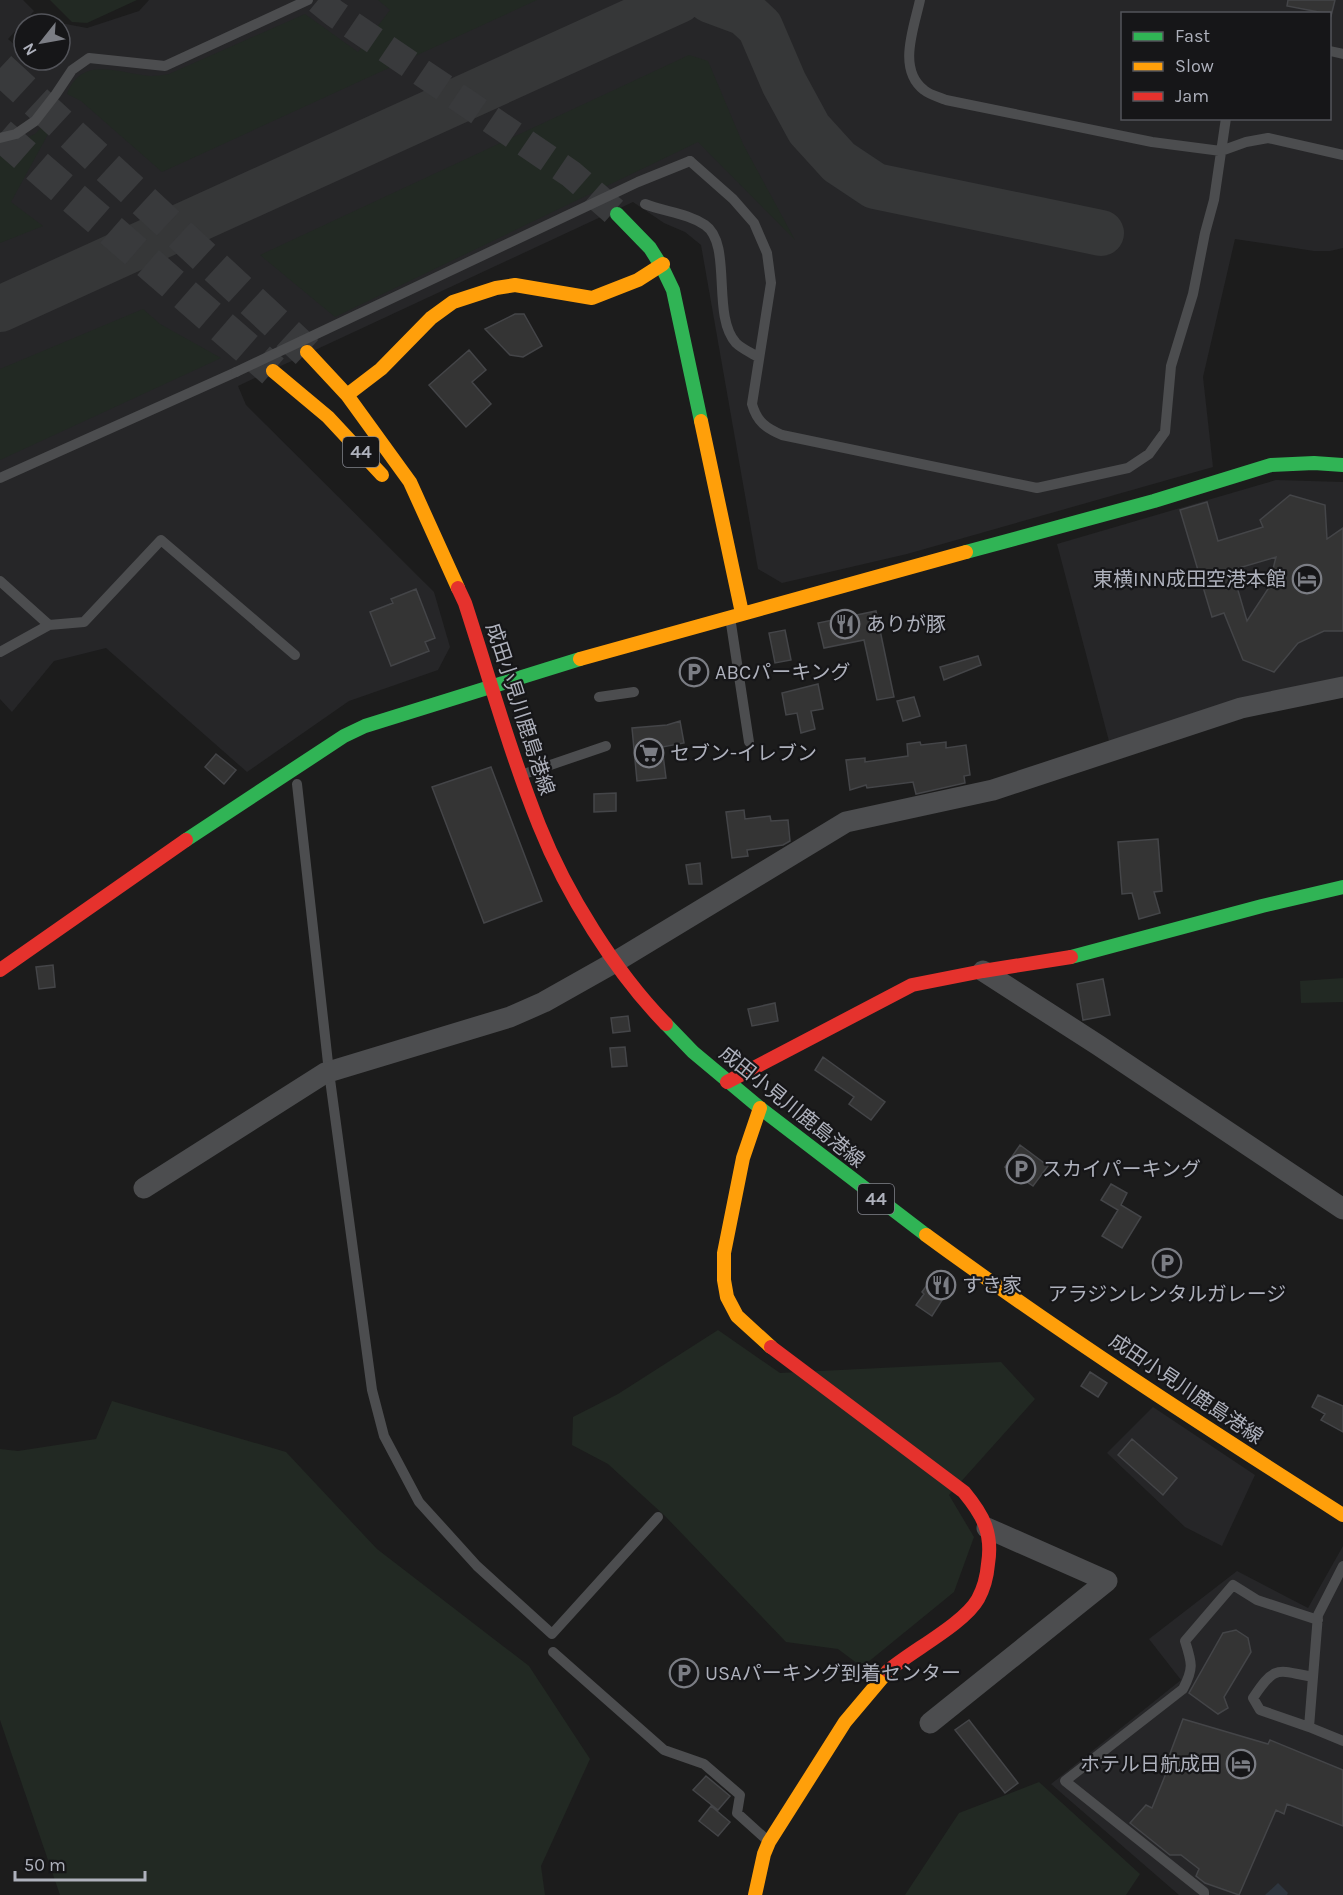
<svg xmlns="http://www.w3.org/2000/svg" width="1343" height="1895" font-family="Karla,'Noto Sans JP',sans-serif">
<rect width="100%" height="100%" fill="#1c1c1c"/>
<path fill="#262628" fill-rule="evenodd" d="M 0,0 L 23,0 L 34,11 L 8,39 L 22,51 L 24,49 L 24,60 L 60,60 L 60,24 L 48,24 L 50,21 L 87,28 L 139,11 L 149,0 L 1343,0 L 1343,248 L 1330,251 L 1314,251 L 1235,239 L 1203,377 L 1213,467 L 907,554 L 782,583 L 758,569 L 701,245 L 685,232 L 664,223 L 633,202 L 238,386 L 246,405 L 434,592 L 450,647 L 438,670 L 349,701 L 247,772 L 106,648 L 54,661 L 12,712 L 0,699 ZM 1122,14 L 1330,14 L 1330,118 L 1122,118 Z
M 1276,480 L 1343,482 L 1343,680 L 1110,745 L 1057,544 Z
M 1153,1407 L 1255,1475 L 1222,1546 L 1185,1527 L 1107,1453 Z
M 1343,1546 L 1343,1895 L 1179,1895 L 1051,1784 L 1181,1680 L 1149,1639 L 1237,1571 L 1308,1608 Z"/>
<path fill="#222923" d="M 50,0 L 137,0 L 87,23 L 72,22 Z
M 378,0 L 537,0 L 162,172 L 81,101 L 67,94 C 82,54 120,74 151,76 C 157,76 163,75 169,74 L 305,14 L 358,52 L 390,10 Z
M 689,55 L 708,61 L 743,144 L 795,240 L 698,142 L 335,317 L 260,255 Z
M 65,103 L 11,202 L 43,226 L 0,243 L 0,149 L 35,134 Z
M 143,309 L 160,324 L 221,358 L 0,460 L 0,369 Z
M 1343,978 L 1343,1002 L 1301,1003 L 1300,981 Z
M 718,1330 L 780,1373 L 1001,1362 L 1035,1399 L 949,1495 L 974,1537 L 954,1592 L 862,1667 L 838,1649 L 786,1642 L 665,1516 L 608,1464 L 572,1445 L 573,1417 L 618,1394 Z
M 112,1401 L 286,1452 L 377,1549 L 529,1666 L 590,1759 L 541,1866 L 545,1895 L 60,1895 L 0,1720 L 0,1449 L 18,1451 L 96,1439 Z
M 1039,1782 L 1140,1874 L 1126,1895 L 905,1895 L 959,1813 Z"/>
<path fill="#2e353e" d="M 1278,1883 L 1288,1893 L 1287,1895 L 1265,1895 Z"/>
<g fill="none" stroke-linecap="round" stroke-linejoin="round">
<path stroke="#363738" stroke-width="46" d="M 710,0 L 745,13 L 760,27 L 784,83 L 809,129 L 839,162 L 875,186 L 1101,233
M 0,309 L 679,0"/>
</g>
<path fill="#343434" stroke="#444548" stroke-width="1.5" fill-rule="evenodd" d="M 1288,0 L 1335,0 L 1331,16 L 1329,14 L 1287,6 Z
M 515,314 L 524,314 L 542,346 L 523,357 L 510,355 L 485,329 Z
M 469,350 L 486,370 L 472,382 L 491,404 L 466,427 L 429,385 Z
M 1290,495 L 1325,505 L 1327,539 L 1343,528 L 1343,631 L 1324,631 L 1298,643 L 1274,672 L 1243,660 L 1224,613 L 1212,617 L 1180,510 L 1207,502 L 1218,541 L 1263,527 L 1260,520 ZM 1276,557 L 1268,589 L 1247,621 L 1232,570 Z
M 416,589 L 435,638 L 425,642 L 429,651 L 391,666 L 370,612 L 393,603 L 391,599 Z
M 876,611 L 894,697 L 877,700 L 864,640 L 824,648 L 818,623 Z
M 785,630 L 791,660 L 775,663 L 769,633 Z
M 978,656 L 981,665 L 944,680 L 940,667 Z
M 818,684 L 823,709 L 811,711 L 815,729 L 801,733 L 797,713 L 786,715 L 782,693 Z
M 914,697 L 920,716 L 903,721 L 897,701 Z
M 680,721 L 684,743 L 662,747 L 666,778 L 637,781 L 632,728 L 667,725 Z
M 920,742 L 921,745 L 946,742 L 946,748 L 966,745 L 970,775 L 964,776 L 965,783 L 916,794 L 913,782 L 867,788 L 866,785 L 850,790 L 846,760 L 865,758 L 865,762 L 908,756 L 907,744 Z
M 216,754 L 236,770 L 224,784 L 205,767 Z
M 491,767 L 542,901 L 484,923 L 432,787 Z
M 616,793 L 616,811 L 594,812 L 594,794 Z
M 744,810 L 745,819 L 770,816 L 771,821 L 788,820 L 790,841 L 783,845 L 747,850 L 748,856 L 732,858 L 726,812 Z
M 1158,839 L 1162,891 L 1154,892 L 1160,913 L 1139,919 L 1132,893 L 1122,894 L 1118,842 Z
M 700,863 L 702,884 L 689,884 L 686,865 Z
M 53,965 L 55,987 L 39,989 L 36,967 Z
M 1103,979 L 1110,1015 L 1083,1020 L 1077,984 Z
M 775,1003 L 778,1021 L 752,1026 L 748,1009 Z
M 628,1016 L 630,1031 L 613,1033 L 611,1018 Z
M 625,1047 L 627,1066 L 612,1067 L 610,1048 Z
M 823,1057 L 885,1102 L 871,1120 L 849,1104 L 854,1097 L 815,1070 Z
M 1020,1145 L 1048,1166 L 1033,1186 L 1005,1167 Z
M 1111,1184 L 1127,1193 L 1121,1205 L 1141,1217 L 1122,1248 L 1102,1236 L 1118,1210 L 1101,1200 Z
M 1166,1250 L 1180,1260 L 1173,1273 L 1159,1263 Z
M 937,1271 L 953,1283 L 932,1316 L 916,1305 L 924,1294 L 922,1292 Z
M 1090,1372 L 1107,1383 L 1098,1397 L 1081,1386 Z
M 1318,1395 L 1343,1406 L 1343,1432 L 1321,1420 L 1325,1414 L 1312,1407 Z
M 1132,1439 L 1177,1478 L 1163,1495 L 1118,1455 Z
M 1236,1630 L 1248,1638 L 1251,1652 L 1224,1697 L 1228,1708 L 1218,1714 L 1189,1693 L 1223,1633 Z
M 1183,1719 L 1268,1744 L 1270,1740 L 1343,1770 L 1343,1826 L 1287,1804 L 1284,1814 L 1276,1810 L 1239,1895 L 1205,1883 L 1196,1876 L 1199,1869 L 1181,1855 L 1170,1855 L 1130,1823 L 1146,1805 L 1152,1808 L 1171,1761 L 1168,1759 Z
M 969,1720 L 1018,1783 L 1005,1793 L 955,1730 Z
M 706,1776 L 730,1796 L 718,1810 L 693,1790 Z
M 711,1806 L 730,1822 L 718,1836 L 699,1821 Z"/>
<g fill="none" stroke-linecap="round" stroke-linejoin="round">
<path stroke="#393a3c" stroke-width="28" stroke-dasharray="28 14" stroke-linecap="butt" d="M 318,0 L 334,13 L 571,174 L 617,214"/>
<path stroke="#393a3c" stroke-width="33" stroke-dasharray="33 16" stroke-linecap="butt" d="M 0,68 L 307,352
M 0,134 L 273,371"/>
<path stroke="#4c4d4f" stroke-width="10" d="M 920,0 C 914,28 897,69 924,90 C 930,95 939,97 946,100 L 1152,142 L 1221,151 L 1246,142 L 1268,138 L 1343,155
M 1330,51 L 1343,54
M 0,138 L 16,134 L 35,121 L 56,94 L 72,70 L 89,58 L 165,66 L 308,0
M 690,161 L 733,199 L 754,223 L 767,253 L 771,283 L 752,404 C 757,422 766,428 782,435 L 1037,488 L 1128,468 L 1149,454 L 1165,432 L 1171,366 L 1193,294 L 1205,233 L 1214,200 L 1226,118
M 645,204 C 665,212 687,213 705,225 C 733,244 711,316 736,343 C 742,349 752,353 759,358
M 0,478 L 236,372
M 0,581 L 49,625
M 730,617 L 749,742
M 0,652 L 49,625 L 84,622 L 161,540 L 295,655
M 599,697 L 634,692
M 524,774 L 606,746
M 297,784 L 329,1072 L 372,1390 L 384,1436 L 419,1502 L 477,1566 L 552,1634 L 658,1517
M 1343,1566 L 1318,1615 L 1309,1727 L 1343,1741
M 553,1652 L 664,1750 L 704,1764 L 740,1795 L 737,1813 L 768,1841
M 1309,1727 L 1260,1710 L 1253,1698 C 1275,1665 1276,1670 1313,1677
M 1204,1895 L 1204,1892 L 1065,1781 L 1183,1689 C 1194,1668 1192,1663 1185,1641 L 1233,1585 L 1257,1600 L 1318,1620"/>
<path stroke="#4c4d4f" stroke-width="21" d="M 983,971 L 1098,1045 L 1343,1209
M 144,1188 L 325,1073 L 510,1017 L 544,1002 L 615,962 L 846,822 L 993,790 L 1241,708 L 1343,687
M 930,1723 L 1107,1581 L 987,1528"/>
<path stroke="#30b455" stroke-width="14" d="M 617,214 L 650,248 L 662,267 L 673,290 L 701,421
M 966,552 L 1154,501 L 1271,465 L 1314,463 L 1343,465
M 186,840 L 344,736 L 365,726 L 580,659
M 1071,957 L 1262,906 L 1343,887
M 666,1024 L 693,1052 L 760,1108 L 926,1235"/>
<path stroke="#ff9f0a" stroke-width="14" d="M 307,352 L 347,395 L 410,482 L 458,588
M 273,371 L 328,417 L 382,475
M 347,395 L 381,369 L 431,318 L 453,302 L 496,288 L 515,285 L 592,298 L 638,280 L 663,264
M 701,421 L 742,613
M 580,659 L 966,552
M 760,1108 L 743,1158 L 724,1253 L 724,1280 L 727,1297 L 737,1316 L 771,1347
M 926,1235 C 1061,1334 1202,1425 1343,1515
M 755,1895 L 764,1854 L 769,1842 L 845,1722 L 888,1671"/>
<path stroke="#e5322d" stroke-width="14" d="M 458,588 L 465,603 C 489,677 510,752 539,825 C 566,893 615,972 666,1024
M 0,970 L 186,840
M 727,1082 L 912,985 L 983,971 L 1071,957
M 771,1347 L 964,1492 C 983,1515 993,1533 988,1564 C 987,1576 984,1588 978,1599 C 964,1624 911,1651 888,1671"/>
<path stroke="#4c4d4f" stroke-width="10" d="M 236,372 L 638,182 L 690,161"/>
</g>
<defs>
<g id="hotel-ring" transform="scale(1.5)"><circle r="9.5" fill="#161618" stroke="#7b7d84" stroke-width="1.5"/><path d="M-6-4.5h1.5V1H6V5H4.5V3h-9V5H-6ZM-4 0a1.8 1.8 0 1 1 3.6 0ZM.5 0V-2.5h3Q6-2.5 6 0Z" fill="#7b7d84"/></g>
<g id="restaurant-ring" transform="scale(1.5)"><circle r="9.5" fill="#161618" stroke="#7b7d84" stroke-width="1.5"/><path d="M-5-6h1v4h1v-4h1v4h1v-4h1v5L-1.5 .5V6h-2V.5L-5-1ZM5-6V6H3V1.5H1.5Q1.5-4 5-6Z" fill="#7b7d84"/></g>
<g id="parking-ring" transform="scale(1.5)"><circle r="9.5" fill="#161618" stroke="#7b7d84" stroke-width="1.5"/><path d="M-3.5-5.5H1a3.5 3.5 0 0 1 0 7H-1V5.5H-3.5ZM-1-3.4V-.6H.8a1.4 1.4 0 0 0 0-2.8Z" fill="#7b7d84"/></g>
<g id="supermarket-ring" transform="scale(1.5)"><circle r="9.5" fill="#161618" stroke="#7b7d84" stroke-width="1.5"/><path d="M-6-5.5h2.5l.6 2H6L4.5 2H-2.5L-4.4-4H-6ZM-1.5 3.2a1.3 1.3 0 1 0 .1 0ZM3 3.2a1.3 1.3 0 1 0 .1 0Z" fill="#7b7d84"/></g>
</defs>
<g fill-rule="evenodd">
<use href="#hotel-ring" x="1307" y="579"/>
<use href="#restaurant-ring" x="845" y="624"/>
<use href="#parking-ring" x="694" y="672"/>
<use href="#supermarket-ring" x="649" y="753"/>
<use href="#parking-ring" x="1021" y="1169"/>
<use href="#parking-ring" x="1167" y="1263"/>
<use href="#restaurant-ring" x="941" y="1285"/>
<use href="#parking-ring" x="684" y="1673"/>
<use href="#hotel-ring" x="1241" y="1764"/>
</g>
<g text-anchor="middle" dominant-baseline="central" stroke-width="4.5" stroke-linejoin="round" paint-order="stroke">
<g fill="#161618" stroke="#80828b" stroke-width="1.5">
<rect x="343" y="437" width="36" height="30" rx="4.5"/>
<rect x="858" y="1184" width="36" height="30" rx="4.5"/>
</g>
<g font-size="18" font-weight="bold" fill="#aeb1bc">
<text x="361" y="452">44</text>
<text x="876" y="1199">44</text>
</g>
<g font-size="20" fill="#aeb1bc" stroke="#161618" text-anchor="start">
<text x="1286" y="579" text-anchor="end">東横INN成田空港本館</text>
<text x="866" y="624">ありが豚</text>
<text x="715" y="672">ABCパーキング</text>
<text x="670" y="753">セブン-イレブン</text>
<text x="1042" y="1169">スカイパーキング</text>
<text x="962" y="1285">すき家</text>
<text x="1167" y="1294" text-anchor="middle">アラジンレンタルガレージ</text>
<text x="705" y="1673">USAパーキング到着センター</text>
<text x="1220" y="1764" text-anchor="end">ホテル日航成田</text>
</g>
<g font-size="20" fill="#aeb1bc" stroke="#161618">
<text transform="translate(520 709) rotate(72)">成田小見川鹿島港線</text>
<text transform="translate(792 1107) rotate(39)">成田小見川鹿島港線</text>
<text transform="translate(1186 1389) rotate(34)">成田小見川鹿島港線</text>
</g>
</g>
<rect x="1121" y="12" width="210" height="108" fill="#161618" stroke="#53545a" stroke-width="1.5"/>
<rect x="1133" y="32" width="30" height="9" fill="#30b455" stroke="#53545a" stroke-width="1.5"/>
<text x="1175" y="42" font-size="18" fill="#aeb1bc">Fast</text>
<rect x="1133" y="62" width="30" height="9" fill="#ff9f0a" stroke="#53545a" stroke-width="1.5"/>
<text x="1175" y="72" font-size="18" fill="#aeb1bc">Slow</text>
<rect x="1133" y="92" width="30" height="9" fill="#e5322d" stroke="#53545a" stroke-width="1.5"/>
<text x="1175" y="102" font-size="18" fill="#aeb1bc">Jam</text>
<g transform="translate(42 42) rotate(239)"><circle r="28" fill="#161618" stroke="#53545a" stroke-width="1.5"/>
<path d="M0-4.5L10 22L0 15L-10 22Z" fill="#7b7d84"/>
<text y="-9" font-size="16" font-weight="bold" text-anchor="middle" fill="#aeb1bc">N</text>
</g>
<path d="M15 1871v9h130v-9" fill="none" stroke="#aeb1bc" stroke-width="3"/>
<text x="24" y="1871" font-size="18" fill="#aeb1bc" stroke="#161618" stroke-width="4.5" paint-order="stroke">50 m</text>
</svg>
